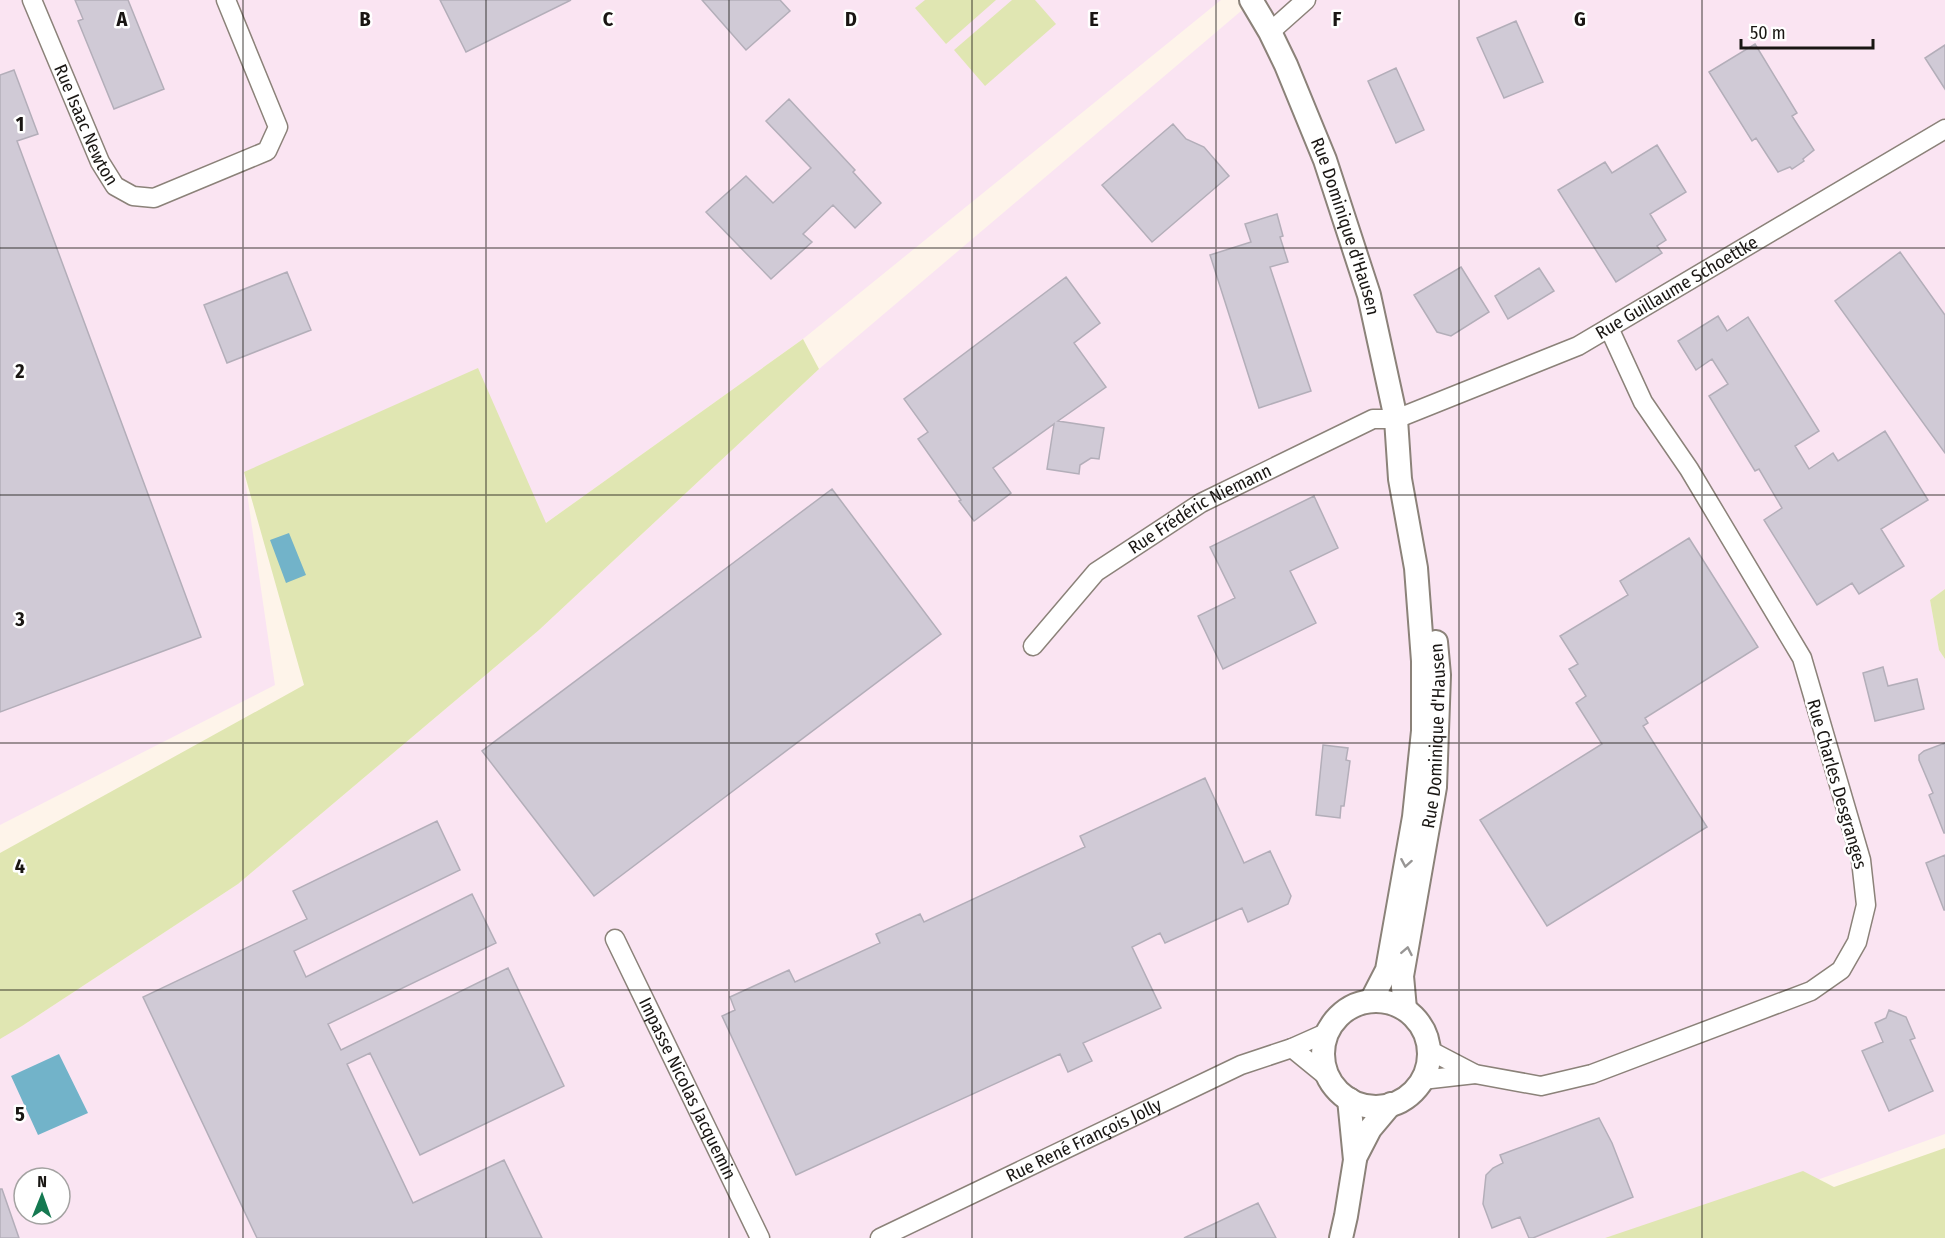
<svg xmlns="http://www.w3.org/2000/svg" width="1945" height="1238" font-family="'Fira Sans Condensed',sans-serif">
<rect width="100%" height="100%" fill="#fef4ea"/>
<path fill="#fae4f2" fill-rule="evenodd" d="M 0,0 L 1221,0 L 803,339 L 546,523 L 244,472 L 275,685 L 0,825 Z
M 1254,0 L 1945,0 L 1945,589 L 1930,600 L 1939,650 L 1945,659 L 1945,1134 L 1656,1238 L 0,1238 L 0,1034 L 22,1026 L 238,884 L 539,630 L 819,369 ZM 24,1178 L 60,1178 L 60,1214 L 24,1214 Z"/>
<path fill="#e0e6b2" d="M 925,0 L 996,0 L 946,44 L 915,8 Z
M 1012,0 L 1035,0 L 1056,24 L 985,86 L 954,50 Z
M 803,339 L 819,369 L 539,630 L 238,884 L 22,1026 L 0,1039 L 0,853 L 304,685 L 244,472 L 478,368 L 546,523 Z
M 1945,589 L 1945,659 L 1939,650 L 1930,600 Z
M 1945,1148 L 1945,1238 L 1605,1238 L 1803,1171 L 1834,1187 Z"/>
<path fill="#72b3c9" d="M 289,533 L 306,575 L 286,583 L 270,540 Z
M 59,1054 L 88,1113 L 38,1135 L 11,1076 Z"/>
<path fill="#d0cad6" stroke="#b3aeb9" stroke-width="1.5" d="M 75,0 L 128,0 L 164,89 L 114,109 L 78,21 L 83,19 Z
M 440,0 L 571,0 L 466,52 Z
M 702,0 L 780,0 L 790,11 L 746,50 Z
M 1516,21 L 1543,82 L 1504,98 L 1477,38 Z
M 1755,44 L 1797,113 L 1792,116 L 1814,150 L 1803,159 L 1804,161 L 1792,169 L 1790,167 L 1778,172 L 1756,138 L 1752,141 L 1709,72 Z
M 1945,45 L 1945,89 L 1925,58 Z
M 1396,68 L 1424,130 L 1396,143 L 1368,81 Z
M 14,70 L 38,134 L 17,141 L 201,637 L 0,712 L 0,75 Z
M 789,99 L 855,170 L 853,172 L 881,203 L 855,228 L 833,205 L 803,234 L 812,242 L 771,279 L 706,212 L 746,176 L 773,203 L 811,168 L 766,121 Z
M 1173,124 L 1186,139 L 1204,147 L 1229,176 L 1152,242 L 1102,185 Z
M 1657,145 L 1686,192 L 1650,214 L 1666,240 L 1657,246 L 1662,253 L 1616,282 L 1558,190 L 1605,162 L 1612,173 Z
M 1277,214 L 1283,236 L 1280,237 L 1288,262 L 1270,267 L 1311,391 L 1259,408 L 1210,255 L 1251,242 L 1245,224 Z
M 1900,252 L 1945,315 L 1945,453 L 1835,301 Z
M 1461,267 L 1489,312 L 1451,336 L 1437,332 L 1414,295 Z
M 1539,268 L 1554,291 L 1508,319 L 1495,296 Z
M 287,272 L 311,330 L 227,363 L 204,305 Z
M 1066,277 L 1100,323 L 1074,343 L 1106,387 L 1058,421 L 1104,428 L 1099,459 L 1091,458 L 1080,465 L 1079,474 L 1047,469 L 1054,424 L 993,468 L 1011,493 L 974,521 L 959,501 L 961,500 L 918,439 L 928,432 L 904,399 Z
M 1718,316 L 1727,331 L 1748,317 L 1819,431 L 1795,446 L 1809,469 L 1833,453 L 1838,461 L 1885,431 L 1928,500 L 1881,529 L 1904,566 L 1859,594 L 1852,583 L 1817,605 L 1764,520 L 1782,508 L 1759,469 L 1755,471 L 1709,396 L 1728,384 L 1712,359 L 1696,370 L 1678,341 Z
M 832,489 L 941,634 L 594,896 L 482,751 Z
M 1314,496 L 1338,548 L 1290,571 L 1316,623 L 1223,669 L 1198,616 L 1235,598 L 1210,547 Z
M 1689,538 L 1758,647 L 1645,718 L 1648,723 L 1643,726 L 1707,827 L 1547,926 L 1480,820 L 1602,744 L 1576,703 L 1586,696 L 1569,669 L 1578,664 L 1560,636 L 1628,595 L 1620,581 Z
M 1883,667 L 1888,686 L 1917,679 L 1924,709 L 1875,721 L 1863,673 Z
M 1945,743 L 1945,833 L 1944,833 L 1929,795 L 1933,793 L 1919,760 L 1919,755 L 1924,751 Z
M 1323,745 L 1348,748 L 1346,760 L 1350,761 L 1344,806 L 1341,806 L 1340,818 L 1316,815 Z
M 1205,778 L 1244,863 L 1270,851 L 1291,896 L 1288,904 L 1248,922 L 1242,908 L 1165,943 L 1160,933 L 1132,947 L 1161,1008 L 1083,1043 L 1092,1061 L 1068,1072 L 1060,1054 L 796,1175 L 722,1016 L 735,1010 L 730,997 L 789,970 L 795,982 L 880,943 L 876,934 L 920,914 L 924,922 L 1085,847 L 1080,836 Z
M 437,821 L 460,870 L 294,951 L 306,977 L 472,894 L 496,943 L 328,1024 L 341,1050 L 508,968 L 564,1086 L 420,1155 L 370,1053 L 347,1064 L 413,1203 L 504,1160 L 542,1238 L 257,1238 L 143,997 L 307,919 L 293,891 Z
M 1945,855 L 1945,910 L 1944,910 L 1926,863 Z
M 1889,1010 L 1906,1017 L 1915,1038 L 1910,1040 L 1933,1091 L 1889,1111 L 1862,1051 L 1883,1042 L 1875,1023 L 1886,1018 Z
M 1599,1118 L 1612,1143 L 1633,1197 L 1533,1238 L 1529,1238 L 1520,1217 L 1492,1228 L 1483,1204 L 1486,1175 L 1493,1168 L 1503,1163 L 1500,1155 Z
M 0,1189 L 2,1189 L 19,1238 L 0,1238 Z
M 1258,1203 L 1276,1238 L 1184,1238 Z"/>
<g fill="none" stroke-linecap="round" stroke-linejoin="round">
<g stroke="#8b8279" stroke-width="21">
<g id="minor">
<path id="s1" d="M 32,0 L 100,162 L 115,186 L 133,196 L 154,198 L 267,151 L 278,127 L 226,0"/>
<path d="M 1270,32 L 1306,0"/>
<path id="s2" d="M 1033,646 L 1096,572 L 1201,503 L 1373,419 L 1396,419 L 1578,346 L 1945,129"/>
<path id="s3" d="M 615,939 L 760,1238"/>
<path d="M 1292,1048 L 1330,1079"/>
<path d="M 1429,1050 L 1475,1074 L 1541,1086 L 1592,1074 L 1811,991 L 1841,970 L 1857,942 L 1866,905 L 1861,860 L 1802,658 L 1689,469 L 1643,402 L 1609,328"/>
<path d="M 1422,1080 L 1475,1074"/>
<path id="s4" d="M 880,1238 L 1241,1065 L 1292,1048 L 1328,1032"/>
</g>
</g>
<g stroke="#8b8279" stroke-width="26">
<g id="tertiary">
<path id="s5" d="M 1251,0 L 1270,32 L 1286,65 L 1325,160 L 1369,295 L 1396,419 L 1400,479 L 1416,568 L 1423,661 L 1423,731 L 1414,817 L 1387,970 L 1371,1001"/>
<circle cx="1376" cy="1054" r="53"/>
<path id="s6" d="M 1405,1009 L 1402,976 L 1435,787 L 1439,675 L 1436,642"/>
<path d="M 1355,1158 L 1370,1129 L 1391,1104"/>
<path d="M 1341,1238 L 1346,1216 L 1355,1160 L 1349,1099"/>
</g>
</g>
<use href="#minor" stroke="#fff" stroke-width="18"/>
<use href="#tertiary" stroke="#fff" stroke-width="22"/>
</g>
<defs><path id="oneway-chevron" d="M-2-3.5L2.5 0L-2 3.5" fill="none" stroke-width="1.6" stroke-linecap="round" stroke-linejoin="round" transform="scale(1.5)"/></defs>
<g stroke="#989695">
<use href="#oneway-chevron" transform="translate(1406 863) rotate(100)"/>
<use href="#oneway-chevron" transform="translate(1407 951) rotate(-79)"/>
</g>
<path fill="none" stroke="#191613" stroke-width="1.5" stroke-opacity="0.55" d="M 243,0 L 243,1238M 486,0 L 486,1238M 729,0 L 729,1238M 972,0 L 972,1238M 1216,0 L 1216,1238M 1459,0 L 1459,1238M 1702,0 L 1702,1238M 0,248 L 1945,248M 0,495 L 1945,495M 0,743 L 1945,743M 0,990 L 1945,990"/>
<g text-anchor="middle" dominant-baseline="central" stroke-width="5" stroke-linejoin="round" paint-order="stroke">
<g font-size="18" fill="#191613" stroke="#fff">
<text stroke="none"><textPath href="#s1" startOffset="136">Rue Isaac Newton</textPath></text>
<text stroke="none"><textPath href="#s5" startOffset="246">Rue Dominique d'Hausen</textPath></text>
<text stroke="none"><textPath href="#s2" startOffset="748">Rue Guillaume Schoettke</textPath></text>
<text stroke="none"><textPath href="#s2" startOffset="219">Rue Frédéric Niemann</textPath></text>
<text stroke="none"><textPath href="#s6" startOffset="276">Rue Dominique d'Hausen</textPath></text>
<text transform="translate(1837 784) rotate(74)">Rue Charles Desgranges</text>
<text stroke="none"><textPath href="#s3" startOffset="166">Impasse Nicolas Jacquemin</textPath></text>
<text stroke="none"><textPath href="#s4" startOffset="226">Rue René François Jolly</textPath></text>
</g>
</g>
<g font-size="20" text-anchor="middle" font-weight="bold" fill="#191613" stroke="#fff" stroke-width="5" stroke-linejoin="round" paint-order="stroke">
<text x="122" y="26">A</text>
<text x="365" y="26">B</text>
<text x="608" y="26">C</text>
<text x="851" y="26">D</text>
<text x="1094" y="26">E</text>
<text x="1337" y="26">F</text>
<text x="1580" y="26">G</text>
<text x="20" y="131">1</text>
<text x="20" y="378">2</text>
<text x="20" y="626">3</text>
<text x="20" y="873">4</text>
<text x="20" y="1121">5</text>
</g>
<g transform="translate(42 1196) rotate(1)"><circle r="28" fill="#ffffff" stroke="#a3a2a1" stroke-width="1.5"/>
<path d="M0-4.5L10 22L0 15L-10 22Z" fill="#157951"/>
<text y="-9" font-size="16" font-weight="bold" text-anchor="middle" fill="#191613">N</text>
</g>
<path d="M1741 39v9h132v-9" fill="none" stroke="#191613" stroke-width="3"/>
<text x="1750" y="39" font-size="18" fill="#191613" stroke="#ffffff" stroke-width="4.5" paint-order="stroke">50 m</text>
</svg>
